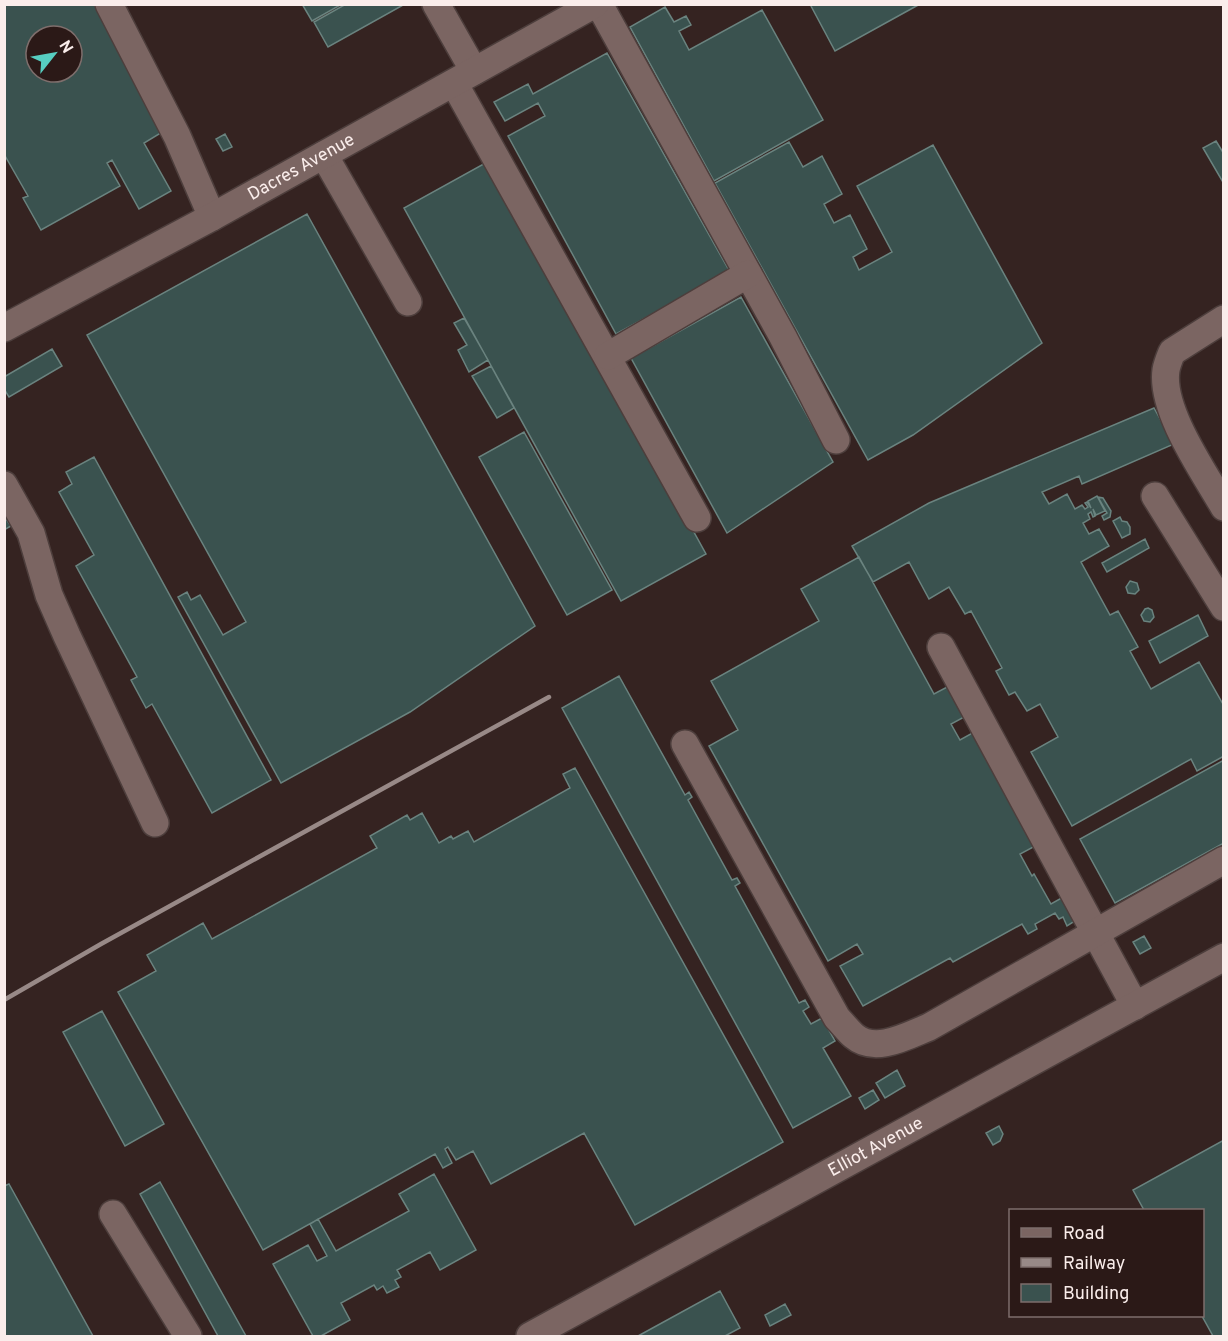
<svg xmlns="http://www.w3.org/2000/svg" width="1228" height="1341" font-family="Overpass,sans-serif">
<rect width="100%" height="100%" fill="#352321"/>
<path fill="#3a524f" stroke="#6a837f" stroke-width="1.5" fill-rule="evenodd" d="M 4,4 L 94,4 L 164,131 L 144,143 L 171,191 L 139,209 L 112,160 L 107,163 L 120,186 L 41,230 L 23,198 L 28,196 L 4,154 ZM 36,36 L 72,36 L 72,72 L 36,72 Z
M 302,4 L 342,4 L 312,21 Z
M 346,4 L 405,4 L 328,47 L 314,22 Z
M 814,4 L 920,4 L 835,51 L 811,6 Z
M 665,7 L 674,22 L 686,16 L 691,25 L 679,31 L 689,50 L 762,10 L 823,120 L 714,181 L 630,27 Z
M 607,53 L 730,272 L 616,334 L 508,136 L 545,116 L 538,103 L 505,121 L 494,102 L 528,84 L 533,94 Z
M 225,134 L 232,147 L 223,151 L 216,139 Z
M 1216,141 L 1224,154 L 1224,184 L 1203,148 Z
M 789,142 L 803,167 L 822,156 L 842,194 L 824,204 L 834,223 L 850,215 L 867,249 L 853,257 L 859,270 L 892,252 L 857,186 L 933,145 L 1042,343 L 913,435 L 868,460 L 715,183 Z
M 489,161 L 706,554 L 621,601 L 404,208 Z
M 307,214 L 535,626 L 410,712 L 281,783 L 178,597 L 187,592 L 191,600 L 200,595 L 223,635 L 246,622 L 87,335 Z
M 741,297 L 833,462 L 727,533 L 631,358 Z
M 464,318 L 488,360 L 469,372 L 458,350 L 467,345 L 454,323 Z
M 52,349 L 62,366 L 9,397 L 4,389 L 4,377 Z
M 491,366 L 514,408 L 497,418 L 472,376 Z
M 1154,408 L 1174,444 L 1082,484 L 1079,476 L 1042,492 L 1049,504 L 1067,494 L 1075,509 L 1082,505 L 1085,509 L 1088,507 L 1085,503 L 1087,502 L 1091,508 L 1088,501 L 1097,496 L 1105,511 L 1096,515 L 1093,509 L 1095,516 L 1093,517 L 1091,512 L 1088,514 L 1090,519 L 1083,523 L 1089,534 L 1099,529 L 1109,546 L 1081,562 L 1110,615 L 1118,611 L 1138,647 L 1130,651 L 1151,689 L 1199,662 L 1224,706 L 1224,756 L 1197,771 L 1191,759 L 1072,826 L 1031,752 L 1058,737 L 1040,704 L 1027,711 L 1015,692 L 1009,695 L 996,671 L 1002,668 L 971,611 L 965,614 L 949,587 L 929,599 L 909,562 L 873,582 L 852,546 L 929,503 Z
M 524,432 L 612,590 L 567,615 L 479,457 Z
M 94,457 L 271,780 L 212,813 L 152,704 L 146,708 L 131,680 L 137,677 L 76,566 L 94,555 L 59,492 L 72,484 L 66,472 Z
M 1098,497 L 1103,498 L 1111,511 L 1110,517 L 1104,520 L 1102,516 L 1107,513 Z
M 4,516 L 11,526 L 4,530 Z
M 1120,517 L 1122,521 L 1127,522 L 1130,527 L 1130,534 L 1122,538 L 1113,521 Z
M 1145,539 L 1149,548 L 1107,572 L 1102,563 Z
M 859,557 L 934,694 L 951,685 L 968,715 L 951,724 L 960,740 L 976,731 L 1039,844 L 1020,854 L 1032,876 L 1034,874 L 1051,904 L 1065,896 L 1078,919 L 1067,926 L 1063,917 L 1059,919 L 1055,913 L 1035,924 L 1037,929 L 1028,934 L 1022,924 L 953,962 L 950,958 L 863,1006 L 840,966 L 863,954 L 857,944 L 828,961 L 709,746 L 738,730 L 711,681 L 819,621 L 801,589 Z
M 1130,581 L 1137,583 L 1139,590 L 1135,594 L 1128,593 L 1126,587 Z
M 1148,608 L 1152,610 L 1154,617 L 1150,622 L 1144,621 L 1141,615 L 1145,609 Z
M 1198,615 L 1208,636 L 1160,663 L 1149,641 Z
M 619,676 L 685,795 L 689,792 L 692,797 L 688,800 L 732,880 L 737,878 L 740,883 L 735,886 L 799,1003 L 805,1000 L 809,1007 L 803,1011 L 811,1024 L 822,1018 L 835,1041 L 823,1048 L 851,1096 L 793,1128 L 562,708 Z
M 1224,760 L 1224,843 L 1115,903 L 1080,839 Z
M 575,768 L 783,1142 L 635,1225 L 584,1133 L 491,1184 L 473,1151 L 456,1160 L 448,1147 L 445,1149 L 452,1163 L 443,1168 L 435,1154 L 263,1250 L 118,992 L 156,971 L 147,955 L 203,923 L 212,939 L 377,848 L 370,836 L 407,815 L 410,820 L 422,813 L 439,843 L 451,836 L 453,839 L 468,831 L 474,842 L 570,788 L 563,774 Z
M 1144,936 L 1151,948 L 1140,954 L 1133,942 Z
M 102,1011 L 164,1124 L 125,1146 L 63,1032 Z
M 897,1070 L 905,1086 L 885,1098 L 876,1083 Z
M 873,1090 L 879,1100 L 865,1109 L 859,1098 Z
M 999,1126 L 1003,1134 L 1000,1141 L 993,1145 L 986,1133 Z
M 1224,1140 L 1224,1336 L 1213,1336 L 1202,1316 L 1202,1210 L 1144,1210 L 1133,1190 Z
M 434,1174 L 476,1250 L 440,1270 L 430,1252 L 397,1270 L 401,1277 L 395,1280 L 399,1287 L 387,1293 L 383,1286 L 377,1290 L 374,1285 L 341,1303 L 350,1320 L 321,1336 L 313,1336 L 273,1264 L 308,1245 L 317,1261 L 327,1256 L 310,1224 L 318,1219 L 336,1251 L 409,1211 L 399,1194 Z
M 160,1182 L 246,1336 L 218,1336 L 140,1194 Z
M 9,1184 L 93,1336 L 4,1336 L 4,1186 Z
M 720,1291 L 740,1328 L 725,1336 L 638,1336 Z
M 785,1304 L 791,1315 L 770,1326 L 765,1315 Z"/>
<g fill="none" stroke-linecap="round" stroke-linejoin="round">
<g stroke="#4d3e3c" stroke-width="30">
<g id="minor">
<path d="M 109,4 L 177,136 L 212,217"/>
<path d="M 436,4 L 474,71"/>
<path d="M 599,4 L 783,337 L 836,440"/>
<path d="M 454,83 L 697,518"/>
<path d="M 324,155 L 408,302"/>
<path d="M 1224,319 L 1172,352 C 1170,357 1167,364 1166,370 C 1160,410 1204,472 1224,507"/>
<path id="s1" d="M 4,328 L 212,217 L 595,4"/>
<path d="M 608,356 L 748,274"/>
<path d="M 4,485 L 31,533 L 49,595 L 67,636 L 155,823"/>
<path d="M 1155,496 L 1224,607"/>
<path d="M 941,647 L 1135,1006"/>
<path d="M 685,744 L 837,1018 C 843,1024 848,1031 854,1036 C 875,1054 907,1036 929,1027 L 1224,860"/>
<path d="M 113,1214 L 188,1336"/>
<path id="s2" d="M 530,1336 L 1224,957"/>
</g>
</g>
<use href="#minor" stroke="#7b6562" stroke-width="27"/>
<path stroke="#988987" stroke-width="4.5" d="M 4,1000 L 101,944 L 549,697"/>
</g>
<g text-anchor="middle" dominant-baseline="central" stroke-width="5" stroke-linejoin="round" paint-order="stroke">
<g font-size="18" fill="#faedeb" stroke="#2b1917">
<text stroke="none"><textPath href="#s1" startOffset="338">Dacres Avenue</textPath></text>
<text stroke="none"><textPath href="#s2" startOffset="394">Elliot Avenue</textPath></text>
</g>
</g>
<rect width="1228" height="1341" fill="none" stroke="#faedeb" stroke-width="12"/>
<rect x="1009" y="1209" width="195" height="108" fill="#2b1917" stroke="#7e6e6c" stroke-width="1.5"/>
<rect x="1021" y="1228" width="30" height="9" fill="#7b6562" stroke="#7e6e6c" stroke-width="1.5"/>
<text x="1063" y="1239" font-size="18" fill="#faedeb">Road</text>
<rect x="1021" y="1258" width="30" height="9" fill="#988987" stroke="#7e6e6c" stroke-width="1.5"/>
<text x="1063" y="1269" font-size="18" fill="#faedeb">Railway</text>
<rect x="1021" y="1284" width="30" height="18" fill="#3a524f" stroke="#7e6e6c" stroke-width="1.5"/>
<text x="1063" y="1299" font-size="18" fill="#faedeb">Building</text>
<g transform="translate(54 54) rotate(59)"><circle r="28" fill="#2b1917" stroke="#7e6e6c" stroke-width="1.5"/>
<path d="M0-4.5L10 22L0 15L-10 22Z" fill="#57cec1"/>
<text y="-9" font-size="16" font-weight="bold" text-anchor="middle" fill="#faedeb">N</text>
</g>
</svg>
